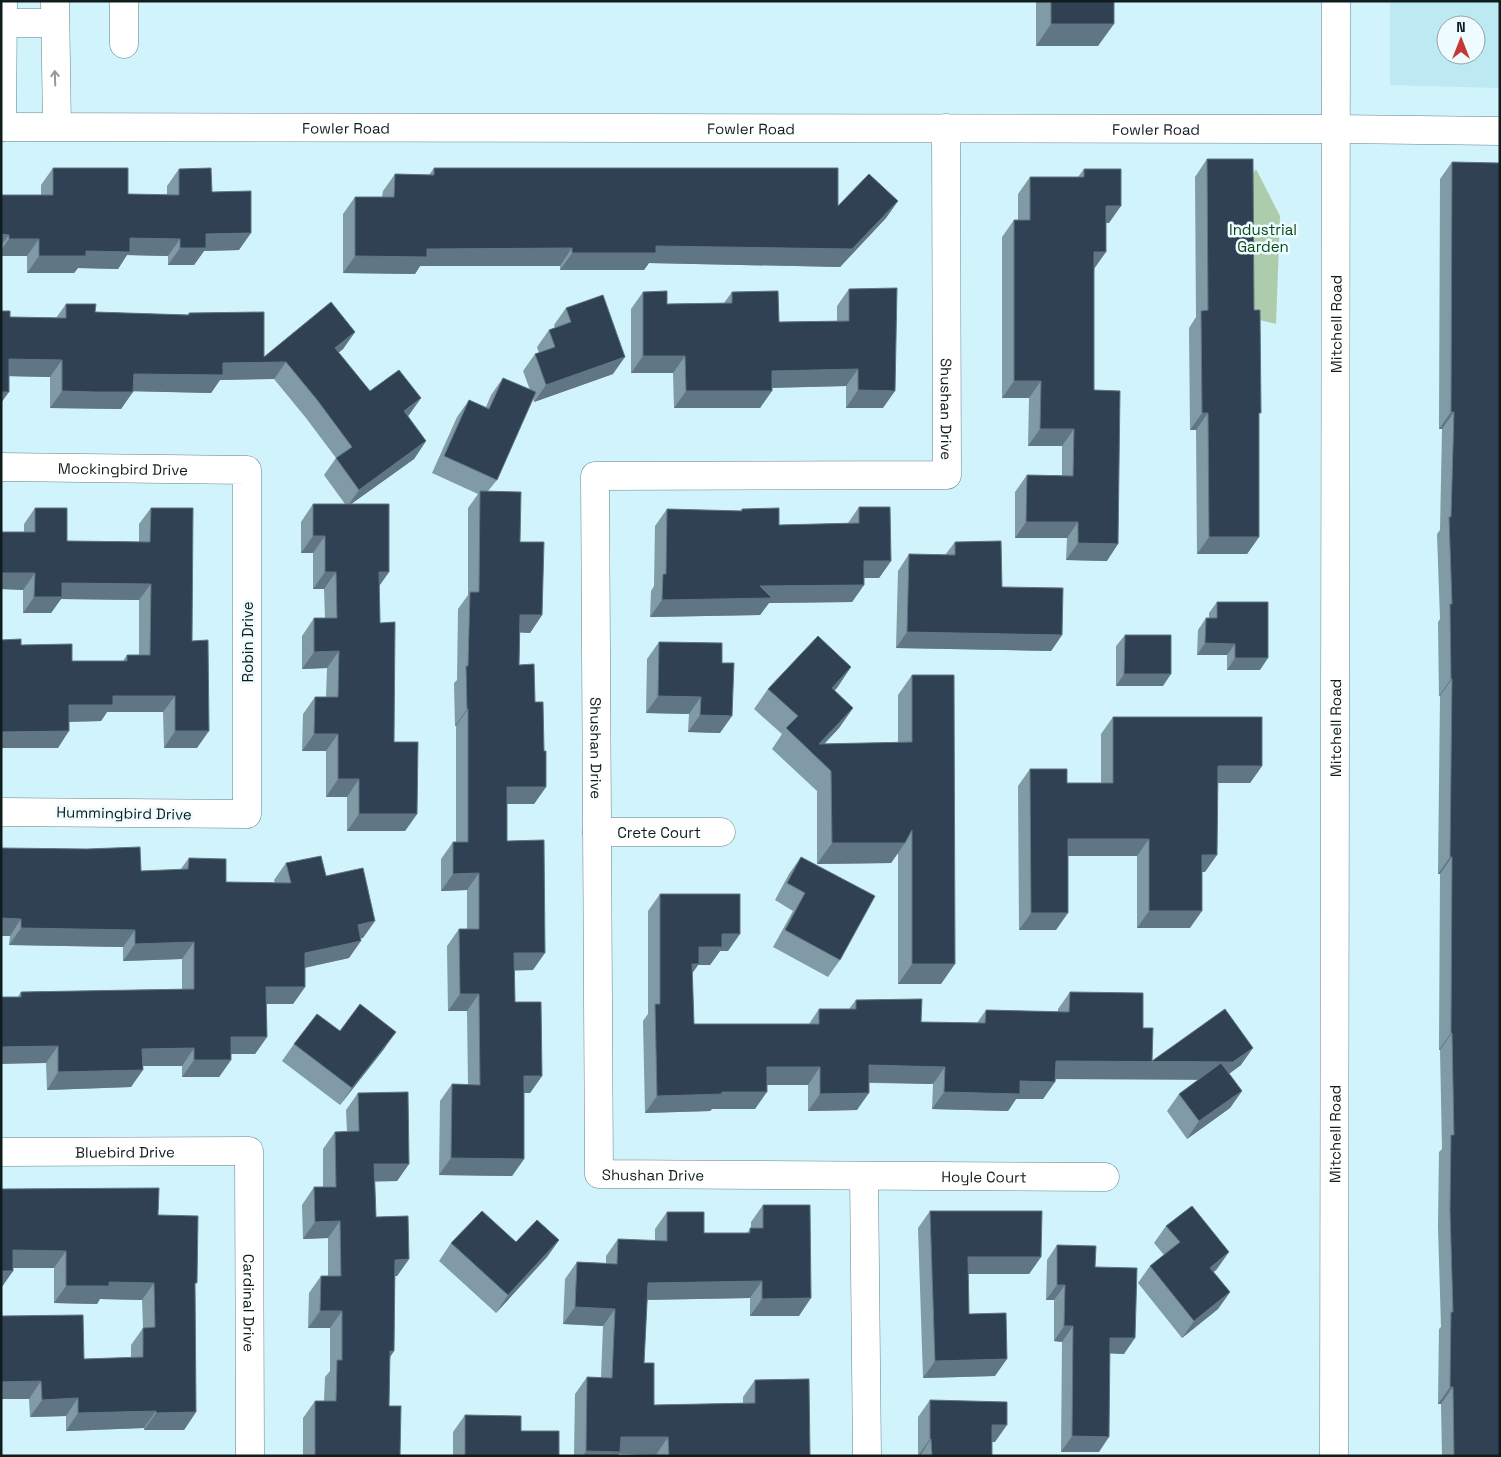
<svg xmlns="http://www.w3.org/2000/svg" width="1501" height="1457" font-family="'Space Grotesk',sans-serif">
<rect width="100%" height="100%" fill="#d1f3fb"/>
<path fill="#bde9f3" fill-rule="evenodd" d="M 1390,1 L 1500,1 L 1500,88 L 1390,85 ZM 1446,25 L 1476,25 L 1476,55 L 1446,55 Z"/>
<path fill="#adccac" d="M 1256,169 L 1280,216 L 1276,324 L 1247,317 L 1247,181 Z"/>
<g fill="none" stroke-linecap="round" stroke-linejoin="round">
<g stroke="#65848b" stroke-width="29">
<g id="minor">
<path d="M 55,1 L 57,126"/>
<path d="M 124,1 L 124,44"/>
<path d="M 3,23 L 54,23"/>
<path id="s1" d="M 1,127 L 1336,129 L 1500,131"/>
<path d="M 2,127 L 3,1"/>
<path id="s2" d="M 946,128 L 947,475 L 595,476 L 599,1174 L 1105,1177"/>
<path id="s3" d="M 1,467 L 247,470 L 247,814 L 1,812"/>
<path id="s4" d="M 597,832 L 721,832"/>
<path id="s5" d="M 1,1152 L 249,1151 L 250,1456"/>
<path d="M 864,1176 L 867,1456"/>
</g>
</g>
<g stroke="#65848b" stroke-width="29">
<g id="major">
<path id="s6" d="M 1334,1456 L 1336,1"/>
</g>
</g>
<use href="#minor" stroke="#fff" stroke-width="28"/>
<use href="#major" stroke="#fff" stroke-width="28"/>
</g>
<path fill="#809aa6" d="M 1036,1 L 1114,1 L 1098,46 L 1036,46 Z
M 1207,159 L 1254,310 L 1259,416 L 1259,537 L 1247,554 L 1197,554 L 1196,430 L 1190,430 L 1189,328 L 1196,317 L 1195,177 Z
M 1452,162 L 1500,1456 L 1442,1456 L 1441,1404 L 1438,1404 L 1439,1329 L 1441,1327 L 1438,1227 L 1439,1152 L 1442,1149 L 1440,1050 L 1439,1050 L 1440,874 L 1438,874 L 1440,696 L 1439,696 L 1438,622 L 1440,619 L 1437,534 L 1440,530 L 1442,429 L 1439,429 L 1440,179 Z
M 53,168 L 128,194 L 167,195 L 167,186 L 179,169 L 212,192 L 239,250 L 204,251 L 194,265 L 168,265 L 168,256 L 127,255 L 118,269 L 78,268 L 74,273 L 27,273 L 27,256 L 1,256 L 1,195 L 41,195 L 41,185 Z
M 434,168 L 838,206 L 898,201 L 886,218 L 840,267 L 649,263 L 644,270 L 560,270 L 560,266 L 420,266 L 415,274 L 343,273 L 343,214 L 355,197 L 382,197 L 383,191 L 395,174 L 429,175 Z
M 1084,169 L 1109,223 L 1106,223 L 1094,269 L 1094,390 L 1107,561 L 1066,560 L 1067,538 L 1015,538 L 1015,492 L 1027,475 L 1062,475 L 1062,446 L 1028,446 L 1029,398 L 1002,398 L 1002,237 L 1014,220 L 1018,220 L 1018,194 L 1030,177 L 1078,177 Z
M 849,289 L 883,408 L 846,408 L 846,386 L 772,388 L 760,408 L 674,408 L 673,373 L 631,373 L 631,309 L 643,292 L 667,304 L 724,303 L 732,292 L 779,322 L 837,321 L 837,306 Z
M 66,304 L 95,312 L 188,315 L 189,313 L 264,357 L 355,332 L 343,349 L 338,353 L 370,391 L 421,398 L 408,416 L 426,441 L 414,459 L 351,504 L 389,572 L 379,586 L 380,623 L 394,742 L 417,814 L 405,831 L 347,831 L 347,797 L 326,797 L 326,751 L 302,751 L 303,714 L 315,697 L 326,697 L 327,668 L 302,669 L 302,636 L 314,618 L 325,618 L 324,589 L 313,589 L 313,553 L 301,553 L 301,522 L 313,504 L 345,504 L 324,475 L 336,458 L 306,418 L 274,379 L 220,380 L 211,393 L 133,391 L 121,409 L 50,408 L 50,377 L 9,376 L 10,317 L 56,318 Z
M 566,308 L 613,374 L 534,402 L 533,398 L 497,480 L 488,491 L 520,542 L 542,615 L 530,633 L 520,632 L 519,665 L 535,702 L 544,751 L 546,787 L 534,804 L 507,804 L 507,841 L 533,970 L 515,970 L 515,1002 L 542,1076 L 530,1093 L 524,1093 L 524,1159 L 512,1176 L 439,1175 L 440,1101 L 452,1084 L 468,1084 L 467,1011 L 448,1011 L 447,946 L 459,929 L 467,929 L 467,890 L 441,891 L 441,859 L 453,842 L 456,842 L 456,726 L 455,726 L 454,683 L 457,680 L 458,609 L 468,595 L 468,508 L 478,494 L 432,473 L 457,417 L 469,400 L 486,407 L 491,395 L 503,378 L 530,390 L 523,371 L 535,354 L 539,353 L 537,347 L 549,330 L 555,328 L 554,325 Z
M 859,507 L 891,561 L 879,578 L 864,578 L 864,585 L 852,602 L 769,603 L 760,615 L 650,617 L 651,591 L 654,586 L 655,526 L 667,509 L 740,511 L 742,509 L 779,525 L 848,523 Z
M 35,508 L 67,541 L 139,542 L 139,524 L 151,508 L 192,641 L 197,748 L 164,748 L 163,712 L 107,712 L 101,721 L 69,722 L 58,748 L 1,748 L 1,640 L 21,645 L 72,661 L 123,661 L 127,655 L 139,655 L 139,600 L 61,599 L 51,613 L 23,613 L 23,590 L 1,589 L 1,532 L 24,532 L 24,524 Z
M 955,542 L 1002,587 L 1062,635 L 1051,651 L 896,648 L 898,571 L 909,554 L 945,555 Z
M 1217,602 L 1260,670 L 1227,670 L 1227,655 L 1197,655 L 1198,630 L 1206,618 L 1209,618 L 1209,613 Z
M 1125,635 L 1163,686 L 1116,686 L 1116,646 Z
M 659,642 L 722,643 L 720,733 L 688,732 L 689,714 L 646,713 L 647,659 Z
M 851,667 L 834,691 L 853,708 L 839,728 L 824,744 L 898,743 L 898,695 L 912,675 L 941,984 L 898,984 L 898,853 L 891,863 L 817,864 L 817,791 L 772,749 L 782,734 L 754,709 L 768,689 Z
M 1113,717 L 1262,766 L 1250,783 L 1218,783 L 1205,872 L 1202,872 L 1190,928 L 1137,928 L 1137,856 L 1068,856 L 1056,930 L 1019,930 L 1018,786 L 1030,769 L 1067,783 L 1101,783 L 1101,734 Z
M 1,848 L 141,871 L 180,870 L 189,858 L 226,882 L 275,883 L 274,880 L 286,863 L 326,876 L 363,938 L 361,938 L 349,958 L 305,968 L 305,987 L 293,1004 L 266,1004 L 267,1037 L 255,1054 L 231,1054 L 231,1060 L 219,1077 L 182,1077 L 182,1066 L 143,1066 L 131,1087 L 47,1090 L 46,1063 L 18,997 L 21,992 L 182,989 L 182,959 L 123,961 L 123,947 L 9,945 L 10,936 L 1,936 Z
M 801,857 L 840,960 L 828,977 L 773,947 L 793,911 L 775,900 L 789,874 Z
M 660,894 L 728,951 L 720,951 L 710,965 L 698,965 L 692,973 L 694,1024 L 809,1024 L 819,1009 L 849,1009 L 856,1000 L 921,1022 L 977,1023 L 986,1010 L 1058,1012 L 1058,1009 L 1070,992 L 1143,1028 L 1152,1061 L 1241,1065 L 1229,1073 L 1242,1091 L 1230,1108 L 1187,1139 L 1167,1111 L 1179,1094 L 1199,1079 L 1056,1079 L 1043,1099 L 1016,1099 L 1008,1111 L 932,1109 L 933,1084 L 869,1083 L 857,1110 L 808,1111 L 808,1085 L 767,1085 L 755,1109 L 712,1109 L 710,1111 L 645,1113 L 643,1021 L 648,1014 L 648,911 Z
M 340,1031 L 384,1049 L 340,1105 L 282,1061 L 294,1044 Z
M 358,1093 L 409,1164 L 397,1181 L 375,1181 L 376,1217 L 409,1259 L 397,1276 L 395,1276 L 394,1351 L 389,1358 L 389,1406 L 400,1456 L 303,1456 L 303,1418 L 315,1401 L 324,1401 L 325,1377 L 330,1371 L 330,1328 L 308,1328 L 309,1293 L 321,1276 L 328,1276 L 328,1238 L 303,1239 L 302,1205 L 314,1187 L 323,1187 L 323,1149 L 335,1132 L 347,1132 L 346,1110 Z
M 1,1189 L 158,1215 L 195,1286 L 196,1412 L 184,1430 L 144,1430 L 144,1428 L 66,1431 L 66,1416 L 30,1417 L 29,1399 L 1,1399 L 1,1316 L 84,1359 L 131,1358 L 131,1345 L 143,1328 L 142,1300 L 100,1299 L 97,1304 L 54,1303 L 54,1268 L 13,1268 L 13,1271 L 1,1288 Z
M 763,1205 L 799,1316 L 750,1316 L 750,1298 L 647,1300 L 644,1363 L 654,1405 L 743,1403 L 743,1397 L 755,1380 L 810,1456 L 656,1456 L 656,1455 L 619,1454 L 618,1456 L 574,1456 L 575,1394 L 587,1377 L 601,1377 L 603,1326 L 563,1324 L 565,1279 L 577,1262 L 606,1263 L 606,1256 L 618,1239 L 655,1241 L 655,1229 L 667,1212 L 704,1233 L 747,1233 L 751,1228 L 751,1222 Z
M 930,1211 L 1041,1257 L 1029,1274 L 968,1274 L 969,1314 L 995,1376 L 923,1378 L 918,1228 Z
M 1166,1226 L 1217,1269 L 1214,1272 L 1230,1292 L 1218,1309 L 1182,1338 L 1138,1283 L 1150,1266 L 1164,1255 L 1154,1243 Z
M 559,1240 L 547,1257 L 496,1313 L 439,1261 L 451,1243 Z
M 1057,1245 L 1095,1267 L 1124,1354 L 1110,1353 L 1099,1452 L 1061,1452 L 1062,1342 L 1054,1341 L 1054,1300 L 1046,1300 L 1047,1260 Z
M 930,1400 L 995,1442 L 992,1442 L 992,1456 L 918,1456 L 918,1417 Z
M 465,1415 L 521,1431 L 559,1456 L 453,1456 L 453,1432 Z"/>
<path fill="#607685" d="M 1051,24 L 1114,24 L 1098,46 L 1036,46 Z
M 898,201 L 886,218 L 840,267 L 649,263 L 644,270 L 560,270 L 572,253 L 656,246 Z
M 1106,206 L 1121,206 L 1109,223 L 1094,223 Z
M 251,233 L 239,250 L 204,251 L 194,265 L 168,265 L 180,248 L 206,234 Z
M 1,234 L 9,235 L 1,245 Z
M 130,238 L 180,239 L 168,256 L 127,255 L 118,269 L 78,268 L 74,273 L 27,273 L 39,256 L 86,251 Z
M 9,239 L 39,239 L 27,256 L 1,256 L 1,250 Z
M 572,248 L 560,266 L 420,266 L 415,274 L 343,273 L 355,256 L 427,249 Z
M 1094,252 L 1106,252 L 1094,269 Z
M 355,332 L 343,349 L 323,365 L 335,348 Z
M 643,356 L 685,356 L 673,373 L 631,373 Z
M 625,357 L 613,374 L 534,402 L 546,385 Z
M 9,359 L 62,360 L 50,377 L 1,376 Z
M 286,362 L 274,379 L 220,380 L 211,393 L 122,391 L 134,374 L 223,363 Z
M 858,369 L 846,386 L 760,388 L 772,371 Z
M 1014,381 L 1041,381 L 1029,398 L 1002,398 Z
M 858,390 L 895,391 L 883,408 L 846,408 Z
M 62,391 L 133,392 L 121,409 L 50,408 Z
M 686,391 L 772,391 L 760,408 L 674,408 Z
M 1,392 L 9,392 L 1,403 Z
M 421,398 L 409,415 L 392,428 L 404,411 Z
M 1451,412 L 1454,412 L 1442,429 L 1439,429 Z
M 1202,413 L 1208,413 L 1196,430 L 1190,430 Z
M 1040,429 L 1074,429 L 1062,446 L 1028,446 Z
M 426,441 L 414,459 L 347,507 L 359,490 Z
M 1026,522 L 1078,522 L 1067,538 L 1015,538 Z
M 313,536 L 325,536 L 313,553 L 301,553 Z
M 1209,537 L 1259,537 L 1247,554 L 1197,554 Z
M 1078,543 L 1118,544 L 1107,561 L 1066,560 Z
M 864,561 L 891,561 L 879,578 L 852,578 Z
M 325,572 L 336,572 L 324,589 L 313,589 Z
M 379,572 L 389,572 L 377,589 Z
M 1,573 L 35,573 L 23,590 L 1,589 Z
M 62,583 L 151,584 L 139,600 L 61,599 L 51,613 L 23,613 L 34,597 Z
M 864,585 L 852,602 L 769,603 L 760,615 L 650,617 L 662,600 L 760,586 Z
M 520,615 L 542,615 L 530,633 L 508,632 Z
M 907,632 L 1062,635 L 1051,651 L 896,648 Z
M 1205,643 L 1235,644 L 1227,655 L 1197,655 Z
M 339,651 L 327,668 L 302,669 L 314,652 Z
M 1235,658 L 1268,658 L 1260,670 L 1227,670 Z
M 851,667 L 837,688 L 817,708 L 832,688 Z
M 1124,674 L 1171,674 L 1163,686 L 1116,686 Z
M 1451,679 L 1452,679 L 1440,696 L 1439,696 Z
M 113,696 L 175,696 L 163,712 L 107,712 L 101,721 L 57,722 L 69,705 Z
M 658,696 L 701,697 L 689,714 L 646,713 Z
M 853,708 L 839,728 L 814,755 L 819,744 Z
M 467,709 L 468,709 L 456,726 L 455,726 Z
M 700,715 L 732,716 L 720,733 L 688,732 Z
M 69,731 L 58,748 L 1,748 L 1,732 Z
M 175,731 L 209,731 L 197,748 L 164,748 Z
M 314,734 L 338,734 L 326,751 L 302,751 Z
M 1218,766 L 1262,766 L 1250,783 L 1206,783 Z
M 338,779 L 359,779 L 347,797 L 326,797 Z
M 507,787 L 546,787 L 534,804 L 495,804 Z
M 359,814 L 417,814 L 405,831 L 347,831 Z
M 1068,839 L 1149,839 L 1137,856 L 1056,856 Z
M 832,843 L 905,843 L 891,863 L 817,864 Z
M 1202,855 L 1217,855 L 1205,872 L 1190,872 Z
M 1450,857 L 1452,857 L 1440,874 L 1438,874 Z
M 479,873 L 467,890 L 441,891 L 453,874 Z
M 1149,911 L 1202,911 L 1190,928 L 1137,928 Z
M 1031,913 L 1068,913 L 1056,930 L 1019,930 Z
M 1,918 L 21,919 L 10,936 L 1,936 Z
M 375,921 L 363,938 L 346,942 L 358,925 Z
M 21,928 L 135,930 L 123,947 L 9,945 Z
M 722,934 L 740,934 L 728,951 L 720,951 L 710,965 L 698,965 L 687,981 L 680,981 L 699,947 Z
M 361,941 L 349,958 L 293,970 L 305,953 Z
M 194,942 L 182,959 L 123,961 L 135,944 Z
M 514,953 L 545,953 L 533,970 L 502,971 Z
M 912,964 L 955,964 L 941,984 L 898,984 Z
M 266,987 L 305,987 L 293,1004 L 254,1004 Z
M 460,994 L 479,994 L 467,1011 L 448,1011 Z
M 396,1032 L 384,1049 L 340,1105 L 352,1088 Z
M 1451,1033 L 1452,1033 L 1440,1050 L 1439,1050 Z
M 231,1037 L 267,1037 L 255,1054 L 219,1054 Z
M 58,1046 L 46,1063 L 1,1064 L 1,1047 Z
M 194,1048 L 182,1066 L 131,1066 L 142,1049 Z
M 1253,1048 L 1241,1065 L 1221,1080 L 1044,1079 L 1056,1061 L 1233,1062 Z
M 194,1060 L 231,1060 L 219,1077 L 182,1077 Z
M 869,1065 L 945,1067 L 933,1084 L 857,1082 Z
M 767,1067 L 820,1067 L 808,1085 L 755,1085 Z
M 143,1070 L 131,1087 L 47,1090 L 58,1072 Z
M 524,1076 L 542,1076 L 530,1093 L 512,1093 Z
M 1020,1081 L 1055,1082 L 1043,1099 L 1016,1099 L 1008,1111 L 932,1109 L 944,1092 Z
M 1242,1091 L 1230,1108 L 1187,1139 L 1199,1121 Z
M 722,1092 L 767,1092 L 755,1109 L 712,1109 L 710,1111 L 645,1113 L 657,1096 Z
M 869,1093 L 857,1110 L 808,1111 L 820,1094 Z
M 451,1158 L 524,1159 L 512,1176 L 439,1175 Z
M 374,1164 L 409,1164 L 397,1181 L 362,1182 Z
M 340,1221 L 328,1238 L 303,1239 L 315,1222 Z
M 559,1240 L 547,1257 L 496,1313 L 508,1295 Z
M 13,1250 L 66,1251 L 54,1268 L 1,1268 Z
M 1229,1252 L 1217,1269 L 1198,1285 L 1210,1268 Z
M 968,1257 L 1041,1257 L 1029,1274 L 956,1274 Z
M 409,1259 L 397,1276 L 383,1277 L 395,1260 Z
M 1,1271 L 13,1271 L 1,1288 Z
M 762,1281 L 750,1298 L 636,1300 L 648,1283 Z
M 109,1282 L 154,1283 L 142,1300 L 100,1299 L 97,1304 L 54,1303 L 66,1286 Z
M 1057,1285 L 1065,1285 L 1054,1300 L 1046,1300 Z
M 1230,1292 L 1218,1309 L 1182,1338 L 1194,1321 Z
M 811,1298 L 799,1316 L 750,1316 L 762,1299 Z
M 575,1307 L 615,1309 L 603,1326 L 563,1324 Z
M 320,1311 L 342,1311 L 330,1328 L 308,1328 Z
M 1064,1326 L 1073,1326 L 1062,1342 L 1054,1341 Z
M 1110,1338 L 1135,1338 L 1124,1354 L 1100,1353 Z
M 390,1351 L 394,1351 L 382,1369 Z
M 1007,1359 L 995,1376 L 923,1378 L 935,1361 Z
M 41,1381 L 29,1399 L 1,1399 L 1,1382 Z
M 1450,1387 L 1453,1387 L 1441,1404 L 1438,1404 Z
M 78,1398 L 66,1416 L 30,1417 L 42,1400 Z
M 156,1411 L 144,1428 L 66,1431 L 78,1413 Z
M 196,1412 L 184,1430 L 144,1430 L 156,1413 Z
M 992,1425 L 1007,1425 L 995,1442 L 980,1442 Z
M 1072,1436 L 1109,1437 L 1099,1452 L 1061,1452 Z
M 621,1437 L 668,1437 L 656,1455 L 619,1454 L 618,1456 L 583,1456 L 586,1451 Z
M 930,1439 L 931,1439 L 920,1456 L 918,1456 Z"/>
<path fill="#2f4152" stroke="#607685" d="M 1051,1 L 1114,1 L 1114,24 L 1051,24 Z
M 1207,159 L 1253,159 L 1254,310 L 1260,310 L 1261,413 L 1259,413 L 1259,537 L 1209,537 L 1208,413 L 1202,413 L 1201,311 L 1208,310 Z
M 1452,162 L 1500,163 L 1500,1456 L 1454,1456 L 1453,1387 L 1450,1387 L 1451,1312 L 1453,1312 L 1450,1210 L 1451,1135 L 1454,1135 L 1452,1033 L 1451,1033 L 1452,857 L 1450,857 L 1452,679 L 1451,679 L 1450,604 L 1452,604 L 1449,517 L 1451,517 L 1454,412 L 1451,412 Z
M 53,168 L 128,168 L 128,194 L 179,195 L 179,169 L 211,168 L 212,192 L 251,191 L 251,233 L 206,234 L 206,248 L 180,248 L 180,239 L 130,238 L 130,252 L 86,251 L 86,256 L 39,256 L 39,239 L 9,239 L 9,235 L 1,234 L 1,195 L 53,195 Z
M 434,168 L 838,168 L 838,206 L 869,174 L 898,201 L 852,249 L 656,246 L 656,253 L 572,253 L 572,248 L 427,249 L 427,257 L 355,256 L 355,197 L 394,197 L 395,174 L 434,175 Z
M 1084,169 L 1121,169 L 1121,206 L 1106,206 L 1106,252 L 1094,252 L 1094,390 L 1120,391 L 1118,544 L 1078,543 L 1078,522 L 1026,522 L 1027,475 L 1073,476 L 1074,429 L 1040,429 L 1041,381 L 1014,381 L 1014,220 L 1030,220 L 1030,177 L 1084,177 Z
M 897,288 L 895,391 L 858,390 L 858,369 L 772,371 L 772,391 L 686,391 L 685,356 L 643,356 L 643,292 L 667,291 L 667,304 L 732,303 L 732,292 L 778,291 L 779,322 L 849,321 L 849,289 Z
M 603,295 L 625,357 L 546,385 L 535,354 L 555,347 L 549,330 L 571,322 L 566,308 Z
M 331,302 L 355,332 L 335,348 L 370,391 L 399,370 L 421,398 L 404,411 L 426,441 L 359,490 L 336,458 L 352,447 L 318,401 L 286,362 L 223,363 L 223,375 L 134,374 L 133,392 L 94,392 L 62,391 L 62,360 L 9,359 L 9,392 L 1,392 L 1,311 L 10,311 L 10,317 L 66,318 L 66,304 L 96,304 L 95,312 L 189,315 L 189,313 L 264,312 L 264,357 Z
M 503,378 L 536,392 L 497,480 L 444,456 L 469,400 L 489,409 Z
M 480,491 L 521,492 L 520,542 L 544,542 L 542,615 L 520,615 L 519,665 L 534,664 L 535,702 L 543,702 L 544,751 L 546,751 L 546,787 L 507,787 L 507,841 L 544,840 L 545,953 L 514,953 L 515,1002 L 541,1002 L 542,1076 L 524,1076 L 524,1159 L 451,1158 L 452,1084 L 480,1085 L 479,994 L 460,994 L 459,929 L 479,929 L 479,873 L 453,874 L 453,842 L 468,842 L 468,709 L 467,709 L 466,666 L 468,666 L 470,592 L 479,592 Z
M 313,504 L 389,504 L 389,572 L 379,572 L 380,623 L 395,622 L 394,742 L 418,742 L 417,814 L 359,814 L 359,779 L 338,779 L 338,734 L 314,734 L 315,697 L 338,697 L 339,651 L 314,652 L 314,618 L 337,618 L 336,572 L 325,572 L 325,536 L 313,536 Z
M 859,507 L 890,507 L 891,561 L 864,561 L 864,585 L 760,586 L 772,598 L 662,600 L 663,574 L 666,574 L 667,509 L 742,511 L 742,509 L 779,508 L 779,525 L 859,523 Z
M 35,508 L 67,508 L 67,541 L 150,542 L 151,508 L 193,508 L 192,641 L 208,640 L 209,731 L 175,731 L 175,696 L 113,696 L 113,705 L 69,705 L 69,731 L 1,732 L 1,640 L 21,639 L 21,645 L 72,644 L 72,661 L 127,661 L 127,655 L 150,655 L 151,584 L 62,583 L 62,597 L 34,597 L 35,573 L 1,573 L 1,532 L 35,532 Z
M 1001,541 L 1002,587 L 1063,588 L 1062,635 L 907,632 L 909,554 L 955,555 L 955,542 Z
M 1217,602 L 1268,602 L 1268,658 L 1235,658 L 1235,644 L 1205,643 L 1206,618 L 1217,618 Z
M 1125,635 L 1171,635 L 1171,674 L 1124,674 Z
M 818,636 L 851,667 L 832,688 L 853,708 L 819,744 L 912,742 L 912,675 L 954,675 L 955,964 L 912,964 L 912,830 L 905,843 L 832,843 L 831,771 L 786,728 L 798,716 L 768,689 Z
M 659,642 L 722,643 L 722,663 L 734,663 L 732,716 L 700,715 L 701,697 L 658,696 Z
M 1113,717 L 1262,717 L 1262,766 L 1218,766 L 1217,855 L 1202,855 L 1202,911 L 1149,911 L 1149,839 L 1068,839 L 1068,913 L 1031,913 L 1030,769 L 1067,769 L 1067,783 L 1113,783 Z
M 140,847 L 141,871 L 188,869 L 189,858 L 226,859 L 226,882 L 291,883 L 286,863 L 321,856 L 326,876 L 363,868 L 375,921 L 358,925 L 361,941 L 305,953 L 305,987 L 266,987 L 267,1037 L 231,1037 L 231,1060 L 194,1060 L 194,1048 L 142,1049 L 143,1070 L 58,1072 L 58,1046 L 1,1047 L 1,997 L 21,997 L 21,992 L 194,989 L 194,942 L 135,944 L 135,930 L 21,928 L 21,919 L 1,918 L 1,848 L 87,849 Z
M 801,857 L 875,896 L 840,960 L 785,930 L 805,893 L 787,883 Z
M 660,894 L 740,894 L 740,934 L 722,934 L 722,947 L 699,947 L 699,964 L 692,964 L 694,1024 L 819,1024 L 819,1009 L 856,1009 L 856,1000 L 922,999 L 921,1022 L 985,1023 L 986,1010 L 1069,1012 L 1070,992 L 1143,993 L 1143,1028 L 1153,1028 L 1152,1061 L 1225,1009 L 1253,1048 L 1233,1062 L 1056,1061 L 1055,1082 L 1020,1081 L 1020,1094 L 944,1092 L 945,1067 L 869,1065 L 869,1093 L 820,1094 L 820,1067 L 767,1067 L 767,1092 L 722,1092 L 722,1094 L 657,1096 L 655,1004 L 660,1004 Z
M 360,1004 L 396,1032 L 352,1088 L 294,1044 L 317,1014 L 340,1031 Z
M 1221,1063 L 1242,1091 L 1199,1121 L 1179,1094 Z
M 408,1092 L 409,1164 L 374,1164 L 376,1217 L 408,1216 L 409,1259 L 395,1260 L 394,1351 L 390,1351 L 389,1406 L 401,1406 L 400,1456 L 315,1456 L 315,1401 L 336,1401 L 337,1360 L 342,1360 L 342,1311 L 320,1311 L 321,1276 L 341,1276 L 340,1221 L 315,1222 L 314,1187 L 336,1187 L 335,1132 L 359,1131 L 358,1093 Z
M 159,1188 L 158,1215 L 198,1216 L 197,1283 L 195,1283 L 196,1412 L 156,1413 L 156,1411 L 78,1413 L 78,1398 L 42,1400 L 41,1381 L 1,1382 L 1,1316 L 83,1315 L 84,1359 L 143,1357 L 143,1328 L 155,1327 L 154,1283 L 109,1282 L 109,1286 L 66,1286 L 66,1251 L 13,1250 L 13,1271 L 1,1271 L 1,1189 Z
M 763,1205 L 810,1205 L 811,1298 L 762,1299 L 762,1281 L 648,1283 L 644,1363 L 654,1363 L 654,1405 L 755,1403 L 755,1380 L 809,1379 L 810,1456 L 669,1456 L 668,1437 L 621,1437 L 620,1452 L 586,1451 L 587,1377 L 612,1378 L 615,1309 L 575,1307 L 577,1262 L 617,1264 L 618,1239 L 667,1241 L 667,1212 L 704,1212 L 704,1233 L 750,1233 L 750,1228 L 763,1228 Z
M 1192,1206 L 1229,1252 L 1210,1268 L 1230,1292 L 1194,1321 L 1150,1266 L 1180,1242 L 1166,1226 Z
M 482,1211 L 516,1242 L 537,1220 L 559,1240 L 508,1295 L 451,1243 Z
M 930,1211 L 1042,1211 L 1041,1257 L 968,1257 L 969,1314 L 1006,1313 L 1007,1359 L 935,1361 Z
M 1057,1245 L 1096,1246 L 1095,1267 L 1137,1268 L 1135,1338 L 1110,1338 L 1109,1437 L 1072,1436 L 1073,1326 L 1064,1326 L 1065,1285 L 1057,1285 Z
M 930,1400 L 1007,1402 L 1007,1425 L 992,1425 L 992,1456 L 932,1456 L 931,1439 L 930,1439 Z
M 465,1415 L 521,1416 L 521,1431 L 559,1431 L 559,1456 L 465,1456 Z"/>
<defs><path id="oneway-shaft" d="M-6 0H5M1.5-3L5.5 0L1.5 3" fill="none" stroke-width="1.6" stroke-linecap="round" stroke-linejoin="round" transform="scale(1.25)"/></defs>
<use stroke="#93999a" href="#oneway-shaft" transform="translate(55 78) rotate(-92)"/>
<g text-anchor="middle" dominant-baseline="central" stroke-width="5" stroke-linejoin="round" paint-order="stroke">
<g font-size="15" fill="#101d1f" stroke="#eefcff">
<text stroke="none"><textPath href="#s1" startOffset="345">Fowler Road</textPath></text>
<text stroke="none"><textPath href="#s1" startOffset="750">Fowler Road</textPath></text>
<text stroke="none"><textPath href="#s1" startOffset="1155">Fowler Road</textPath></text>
<text stroke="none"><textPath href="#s6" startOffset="1132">Mitchell Road</textPath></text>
<text stroke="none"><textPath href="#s2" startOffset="281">Shushan Drive</textPath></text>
<text stroke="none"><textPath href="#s3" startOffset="122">Mockingbird Drive</textPath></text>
<text transform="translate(247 642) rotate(-90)">Robin Drive</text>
<text stroke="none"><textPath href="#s6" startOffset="728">Mitchell Road</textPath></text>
<text stroke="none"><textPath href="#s2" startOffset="971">Shushan Drive</textPath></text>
<text transform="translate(124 813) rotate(1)">Hummingbird Drive</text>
<text stroke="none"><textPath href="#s4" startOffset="62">Crete Court</textPath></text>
<text stroke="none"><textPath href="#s6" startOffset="322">Mitchell Road</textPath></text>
<text stroke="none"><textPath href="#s5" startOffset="124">Bluebird Drive</textPath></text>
<text stroke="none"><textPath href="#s2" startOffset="1451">Shushan Drive</textPath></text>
<text stroke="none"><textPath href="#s2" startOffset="1782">Hoyle Court</textPath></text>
<text stroke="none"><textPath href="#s5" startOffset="400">Cardinal Drive</textPath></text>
</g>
<g font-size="15" fill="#0b4713" stroke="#eefcff">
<text x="1263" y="229">Industrial<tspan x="1263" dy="17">Garden</tspan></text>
</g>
</g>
<rect width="1501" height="1457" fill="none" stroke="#101d1f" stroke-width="5"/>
<g transform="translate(1461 40)"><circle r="24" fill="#eefcff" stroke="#95a3a5"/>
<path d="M0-4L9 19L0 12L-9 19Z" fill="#c63835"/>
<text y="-8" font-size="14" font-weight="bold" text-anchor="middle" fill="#101d1f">N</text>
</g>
</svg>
